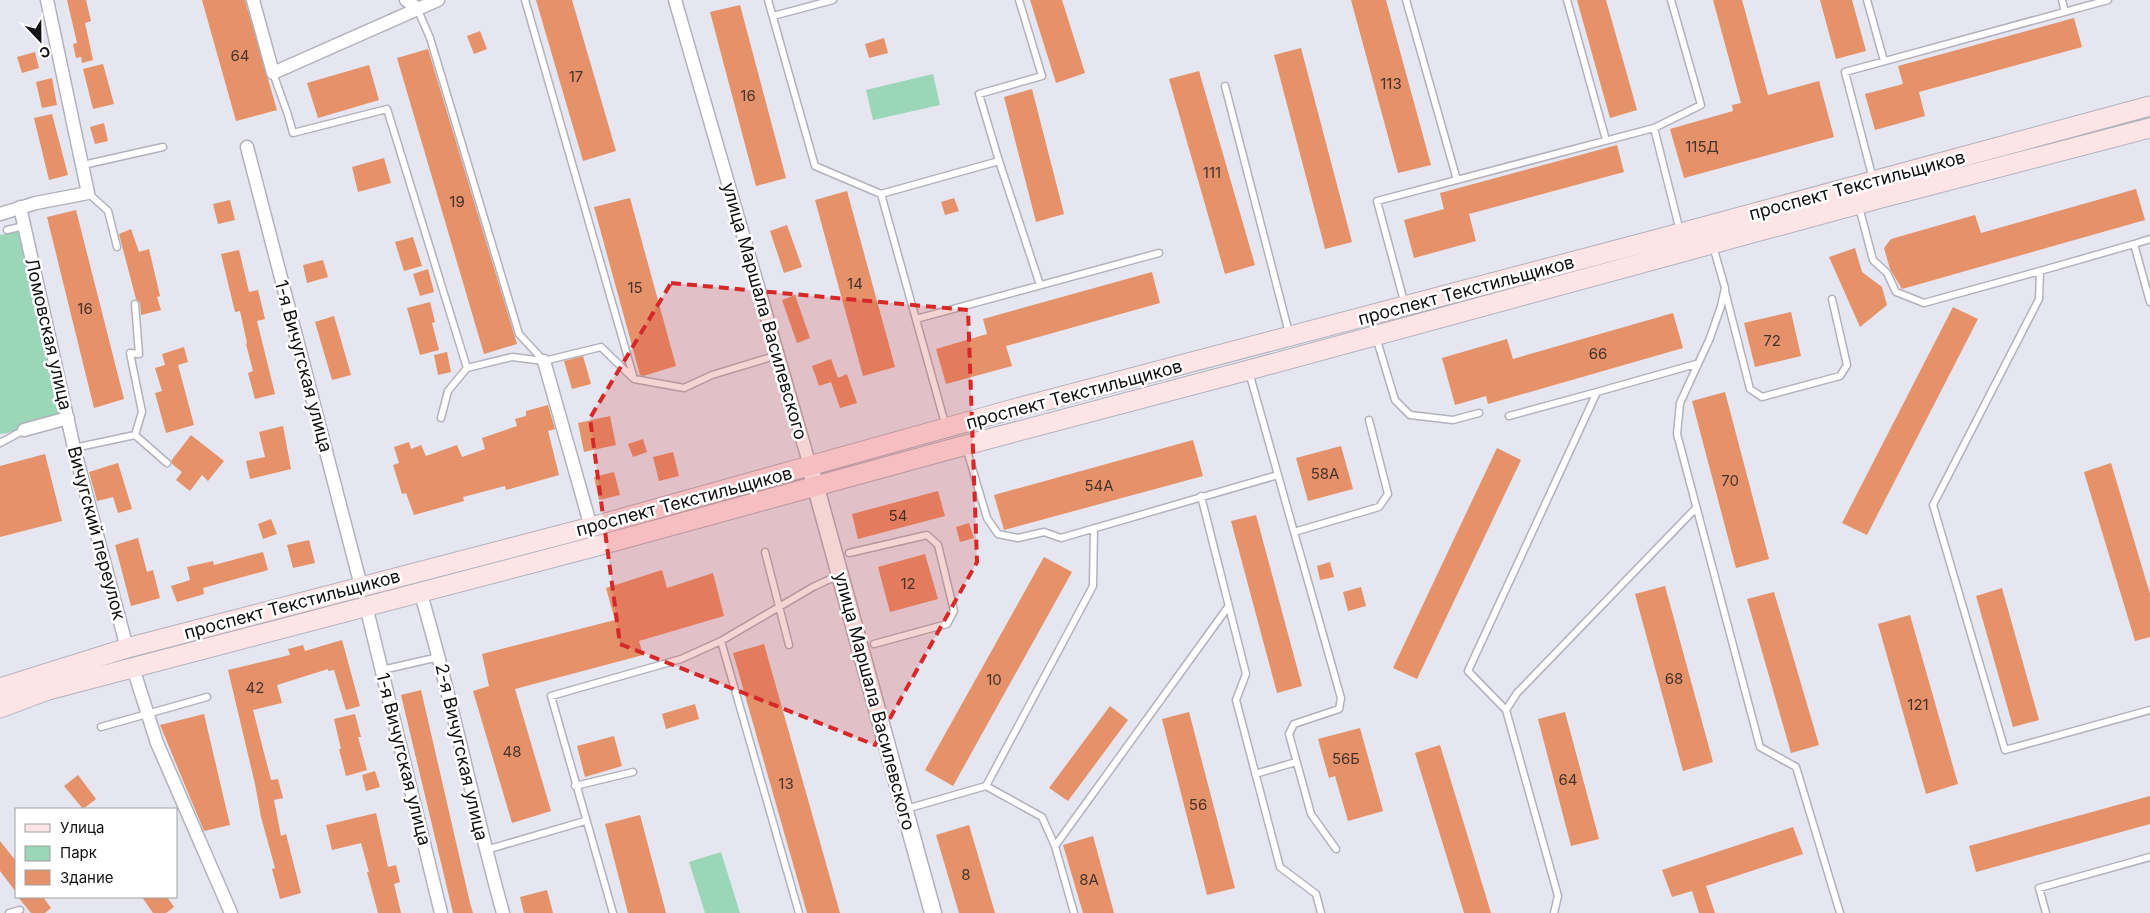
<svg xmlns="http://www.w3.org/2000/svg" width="2150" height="913" font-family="Inter,sans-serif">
<rect width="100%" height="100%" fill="#e5e6f0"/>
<path fill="#9bd6b8" d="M 933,74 L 940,105 L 873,120 L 866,90 Z
M 25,230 L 68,418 L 24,430 L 0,434 L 0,235 Z
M 721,852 L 740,913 L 705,913 L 689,862 Z"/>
<path fill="#e59169" d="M 67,0 L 86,0 L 91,21 L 85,23 L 93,60 L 82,63 L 81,57 L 76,58 L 73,44 L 77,43 Z
M 202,0 L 245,0 L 277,110 L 236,121 Z
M 536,0 L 572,0 L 616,151 L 583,161 Z
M 1030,0 L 1062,0 L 1085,73 L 1056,83 Z
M 1351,0 L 1386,0 L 1431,165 L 1398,173 Z
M 1577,0 L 1606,0 L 1637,110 L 1610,118 Z
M 1713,0 L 1742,0 L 1768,95 L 1819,81 L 1834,137 L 1684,178 L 1670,129 L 1733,111 L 1732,105 L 1741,103 Z
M 1820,0 L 1852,0 L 1866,51 L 1836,59 Z
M 740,5 L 786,178 L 756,186 L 710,12 Z
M 2074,18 L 2082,47 L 1919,92 L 1925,116 L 1875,130 L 1865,94 L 1903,84 L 1898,66 Z
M 480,31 L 487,49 L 474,54 L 467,36 Z
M 884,38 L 888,53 L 869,58 L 865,44 Z
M 1301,48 L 1352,242 L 1325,249 L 1274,55 Z
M 428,49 L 517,344 L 484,354 L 397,58 Z
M 35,52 L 39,68 L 22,73 L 17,57 Z
M 103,64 L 114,104 L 93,109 L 83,69 Z
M 369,65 L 379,100 L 318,118 L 307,83 Z
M 1199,71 L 1255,265 L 1225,274 L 1169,79 Z
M 52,78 L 57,105 L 42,108 L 36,82 Z
M 1032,89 L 1064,214 L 1036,222 L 1004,97 Z
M 52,114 L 68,175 L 49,180 L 34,118 Z
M 104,123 L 108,141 L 95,144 L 90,127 Z
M 1617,145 L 1624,172 L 1469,214 L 1476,241 L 1414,258 L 1404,220 L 1444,209 L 1440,193 Z
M 384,158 L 391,183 L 358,192 L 352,167 Z
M 2136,189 L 2145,220 L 1902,289 L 1890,269 L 1884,248 L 1891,239 L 1975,215 L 1981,233 Z
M 847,191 L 895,367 L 863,376 L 815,200 Z
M 630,198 L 676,366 L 643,376 L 640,375 L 594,207 Z
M 954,198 L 959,211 L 945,215 L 941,202 Z
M 230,200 L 235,220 L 218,224 L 213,204 Z
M 76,210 L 124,399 L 94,408 L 47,217 Z
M 787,225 L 802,267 L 784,273 L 770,231 Z
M 131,229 L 139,252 L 149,249 L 160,296 L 157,297 L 161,310 L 141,315 L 140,303 L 136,299 L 119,234 Z
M 413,237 L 422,266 L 404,271 L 395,242 Z
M 1855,248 L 1862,272 L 1882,287 L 1887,305 L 1860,327 L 1829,257 Z
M 239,250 L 249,292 L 258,290 L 265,319 L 257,321 L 275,394 L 255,399 L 248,373 L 253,371 L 246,344 L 247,343 L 240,311 L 235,312 L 221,254 Z
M 323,260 L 328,277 L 307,283 L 303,265 Z
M 428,269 L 434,292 L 420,296 L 413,274 Z
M 1152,272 L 1160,303 L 1006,346 L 1012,366 L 946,384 L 936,349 L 987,334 L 983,319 Z
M 795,295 L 810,338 L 797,343 L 782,300 Z
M 430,302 L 435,322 L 432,323 L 439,350 L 420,355 L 407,308 Z
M 1953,307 L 1978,319 L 1867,535 L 1842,523 Z
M 1791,312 L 1801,356 L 1755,367 L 1744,323 Z
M 1673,313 L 1683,348 L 1488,404 L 1486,396 L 1455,405 L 1442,358 L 1507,339 L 1513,359 Z
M 334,316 L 351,375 L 332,380 L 315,322 Z
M 184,347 L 188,362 L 178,365 L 194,425 L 166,433 L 155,393 L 162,391 L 155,368 L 165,365 L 162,354 Z
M 447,352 L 451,372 L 438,375 L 434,355 Z
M 583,356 L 591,384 L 572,389 L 564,361 Z
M 831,359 L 838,378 L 847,374 L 857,403 L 840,408 L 831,382 L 819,386 L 812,366 Z
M 1725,392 L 1769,559 L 1736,568 L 1692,401 Z
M 548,405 L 555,429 L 548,431 L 559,475 L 506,490 L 505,486 L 463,497 L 464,501 L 414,515 L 406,493 L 402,494 L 393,465 L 399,463 L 394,447 L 409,442 L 411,449 L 421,445 L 426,456 L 457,445 L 462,457 L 485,449 L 482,438 L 517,426 L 515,419 L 526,416 L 526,411 Z
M 610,416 L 616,445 L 584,452 L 578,423 Z
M 283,426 L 291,469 L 250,479 L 246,461 L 265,457 L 259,432 Z
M 191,435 L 224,461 L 208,481 L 202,475 L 190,491 L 176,480 L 182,472 L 172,464 L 171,461 Z
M 643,439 L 647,452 L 633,457 L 628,444 Z
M 1193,440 L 1203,476 L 1004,530 L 994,495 Z
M 1341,446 L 1353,489 L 1308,501 L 1296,458 Z
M 1497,448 L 1521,460 L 1417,679 L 1393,668 Z
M 673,452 L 679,476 L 659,481 L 653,457 Z
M 45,454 L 62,521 L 0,537 L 0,466 Z
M 118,463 L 132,509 L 118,513 L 113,497 L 97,501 L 89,472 Z
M 2111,463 L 2150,594 L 2150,637 L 2135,641 L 2084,472 Z
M 614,472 L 620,495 L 599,500 L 594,477 Z
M 938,491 L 945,516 L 858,539 L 852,514 Z
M 1256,515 L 1302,686 L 1277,693 L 1231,521 Z
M 271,519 L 277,534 L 263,539 L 258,524 Z
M 969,523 L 974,538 L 960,542 L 956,527 Z
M 138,538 L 147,572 L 153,570 L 160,598 L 131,606 L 115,545 Z
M 309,540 L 315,563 L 293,568 L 287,545 Z
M 263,552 L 268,570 L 203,588 L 204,594 L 177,602 L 171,586 L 190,580 L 187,567 L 213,561 L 214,565 Z
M 925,554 L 938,599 L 890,612 L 878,567 Z
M 1044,557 L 1072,572 L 953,786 L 925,770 Z
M 1330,562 L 1334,577 L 1320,580 L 1317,566 Z
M 662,570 L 667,588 L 713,573 L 724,616 L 639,641 L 643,655 L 515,689 L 551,811 L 512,823 L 473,691 L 489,686 L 482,654 L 615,620 L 606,588 Z
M 1665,586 L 1713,762 L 1683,771 L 1635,594 Z
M 1361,587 L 1366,606 L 1348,611 L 1343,592 Z
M 2002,588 L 2039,720 L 2013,727 L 1976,596 Z
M 1774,592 L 1819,745 L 1791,753 L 1747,599 Z
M 1910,615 L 1958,784 L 1926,794 L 1878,624 Z
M 342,640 L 360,706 L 346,710 L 334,670 L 328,671 L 328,669 L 277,685 L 282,703 L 253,710 L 271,780 L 278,779 L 283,798 L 274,800 L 281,836 L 286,834 L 301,893 L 280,899 L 272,869 L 275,868 L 261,817 L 255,784 L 228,670 L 290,655 L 288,649 L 303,645 L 305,651 Z
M 764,644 L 840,913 L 807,913 L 733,653 Z
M 421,690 L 470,903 L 473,913 L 453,913 L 401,695 Z
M 695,704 L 699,719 L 666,729 L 662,714 Z
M 1110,706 L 1128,720 L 1068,801 L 1049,788 Z
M 1189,712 L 1235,888 L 1207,895 L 1162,719 Z
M 1565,712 L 1599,839 L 1571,846 L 1538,719 Z
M 204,714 L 230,825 L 204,831 L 160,725 Z
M 355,714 L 361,737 L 358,737 L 367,770 L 346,776 L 339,749 L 341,749 L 334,719 Z
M 1360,728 L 1383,811 L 1348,821 L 1335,776 L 1329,778 L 1318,739 Z
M 614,736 L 622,766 L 585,777 L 577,746 Z
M 1440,745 L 1491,913 L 1464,913 L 1415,753 Z
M 375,771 L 380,787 L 366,791 L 362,775 Z
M 78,775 L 96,799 L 83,809 L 64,786 Z
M 2150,796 L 2150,824 L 1976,872 L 1969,846 Z
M 376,813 L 388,867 L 396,865 L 400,882 L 394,884 L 401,913 L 378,913 L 367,872 L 369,872 L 361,843 L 332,850 L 326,825 Z
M 640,815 L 666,913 L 628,913 L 605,824 Z
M 969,825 L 995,913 L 959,913 L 936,835 Z
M 1793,827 L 1803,854 L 1706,886 L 1715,913 L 1699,913 L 1692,891 L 1672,897 L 1662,870 Z
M 1093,836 L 1114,913 L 1083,913 L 1063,845 Z
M 0,841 L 16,861 L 16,892 L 0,871 Z
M 547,890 L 553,913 L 524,913 L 520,897 Z
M 18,897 L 43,897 L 51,908 L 45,913 L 31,913 Z
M 142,897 L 167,897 L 174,907 L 166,913 L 153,913 Z"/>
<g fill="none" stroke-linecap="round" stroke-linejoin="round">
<g stroke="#b2b2bc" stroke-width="9">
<path id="service" d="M 525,0 L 634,379 L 684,388 L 712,375 L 778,355
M 768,0 L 815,166 L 881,194 L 946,427
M 1406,0 L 1457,180
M 1567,0 L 1606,140
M 1867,0 L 1884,61
M 2062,0 L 2065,12
M 417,8 L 430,38 L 519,334 L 544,361
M 773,16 L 833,0
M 273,73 L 288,115 L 293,133 L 387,109 L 467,368
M 1225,86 L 1289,333
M 1654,128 L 1701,105 L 1671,0
M 999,161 L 979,94 L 1042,76 L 1019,0
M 83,165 L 163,147
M 1873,179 L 1845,72 L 2108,0
M 88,193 L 108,211 L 117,247
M 881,194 L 999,161 L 1040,285
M 1859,207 L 1873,260 L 1887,273 L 1896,292 L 1924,303 L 2040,271 L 2039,299 L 1933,505 L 2005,750 L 2150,710
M 7,230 L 24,226
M 2150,239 L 2134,244 L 2150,302
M 1713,246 L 1725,288 L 1721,306 L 1710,338 L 1680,403 L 1677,434 L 1760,747 L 1796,767 L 1840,913
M 2040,271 L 2134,244
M 1725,291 L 1750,389 L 1762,397 L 1840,376 L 1847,365 L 1832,299
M 135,304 L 139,354 L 130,353 L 142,412 L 135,435
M 1405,305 L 1377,201 L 1654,128 L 1680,231
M 916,319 L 1159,253
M 1376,337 L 1395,400 L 1410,415 L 1453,420 L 1479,413
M 1249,372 L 1294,532 L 1379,507 L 1388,494 L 1369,420
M 1509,416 L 1597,392
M 441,418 L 448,391 L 467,368 L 512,357 L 544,361 L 601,347 L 633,378
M 0,443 L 24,430
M 966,447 L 987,518 L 998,534 L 1018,538 L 1044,532 L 1061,538 L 1278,475
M 74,448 L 135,435 L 167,463
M 1201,496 L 1246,674 L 1236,700 L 1280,867 L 1316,894 L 1321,913
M 1294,532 L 1341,698 L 1339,709 L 1294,724 L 1289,734 L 1311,814 L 1336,849
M 765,552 L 789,645
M 849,553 L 927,535 L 938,545 L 954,611 L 947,624 L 874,644
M 721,641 L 799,913
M 382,670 L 439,657
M 1506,710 L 1468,671 L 1597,392 L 1696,364
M 101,727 L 207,697
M 1255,774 L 1296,762
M 575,786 L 633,772
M 986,786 L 1042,817 L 1055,846 L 1074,913
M 906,809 L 986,786 L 1093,586 L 1094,528
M 1055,846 L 1228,607
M 486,850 L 585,821
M 9,913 L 20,910
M 613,913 L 551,696 L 681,659 L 721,641 L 813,587 L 839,575
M 1554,913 L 1558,896 L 1506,710 L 1517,693 L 1696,508
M 2046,913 L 2039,888 L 2150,857"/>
</g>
<g stroke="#b2b2bc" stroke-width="15">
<path id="minor" d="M 253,0 L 273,73 L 438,0
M 406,0 L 417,8
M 675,0 L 810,466
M 247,147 L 361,586
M 20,207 L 74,448 L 127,648
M 0,214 L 36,203 L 88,193 L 47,0
M 544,361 L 591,527
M 24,430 L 68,418
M 420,591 C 452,698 473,806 503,913
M 366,606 L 441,913
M 133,668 L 157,743 L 231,913"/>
</g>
<g stroke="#b2b2bc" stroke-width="19">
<path id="tertiary" d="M 810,466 L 933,913"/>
</g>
<g stroke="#b2b2bc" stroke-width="21">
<path id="secondary" d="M 0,688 L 127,648 L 591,527 L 1017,408 L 1681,233 L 2150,106
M 0,708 L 48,690 L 597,546 L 966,445 L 1249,370 L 1881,198 L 2150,128"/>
</g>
<use href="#service" stroke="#fff" stroke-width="6"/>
<use href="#minor" stroke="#fff" stroke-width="12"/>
<use href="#tertiary" stroke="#fff" stroke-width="16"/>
<use href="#secondary" stroke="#fde4e6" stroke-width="19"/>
</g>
<path fill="#d62828" fill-opacity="0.2" stroke="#d62828" stroke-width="4" stroke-dasharray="10 6" stroke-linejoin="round" d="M 671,283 L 968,310 L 977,562 L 875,745 L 620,644 L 590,418 Z"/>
<g text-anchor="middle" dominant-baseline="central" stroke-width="5" stroke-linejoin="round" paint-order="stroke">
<g font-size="15" fill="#47322a">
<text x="240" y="55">64</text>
<text x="576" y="76">17</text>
<text x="1391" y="83">113</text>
<text x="748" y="95">16</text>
<text x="1702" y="146">115Д</text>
<text x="1212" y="172">111</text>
<text x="457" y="201">19</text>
<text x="855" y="283">14</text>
<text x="635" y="287">15</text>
<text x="85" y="308">16</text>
<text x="1772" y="340">72</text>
<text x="1598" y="353">66</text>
<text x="1325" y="473">58А</text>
<text x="1730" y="480">70</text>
<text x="1099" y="485">54А</text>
<text x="898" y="515">54</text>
<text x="908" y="583">12</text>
<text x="1674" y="678">68</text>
<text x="994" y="679">10</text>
<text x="255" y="687">42</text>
<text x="1918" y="704">121</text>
<text x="512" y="751">48</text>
<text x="1346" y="758">56Б</text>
<text x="1568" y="779">64</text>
<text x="786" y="783">13</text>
<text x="1198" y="804">56</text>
<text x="966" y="874">8</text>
<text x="1089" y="879">8А</text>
</g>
<g font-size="18" fill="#121215" stroke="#fff">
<text transform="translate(1857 185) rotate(-15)">проспект Текстильщиков</text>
<text transform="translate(1466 290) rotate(-15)">проспект Текстильщиков</text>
<text transform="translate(765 311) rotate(74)">улица Маршала Василевского</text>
<text transform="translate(49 334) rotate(77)">Ломовская улица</text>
<text transform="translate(304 366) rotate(75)">1-я Вичугская улица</text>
<text transform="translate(1074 394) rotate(-15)">проспект Текстильщиков</text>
<text transform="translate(684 501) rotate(-15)">проспект Текстильщиков</text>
<text transform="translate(97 533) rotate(75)">Вичугский переулок</text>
<text transform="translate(292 604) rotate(-15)">проспект Текстильщиков</text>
<text transform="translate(875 701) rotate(75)">улица Маршала Василевского</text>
<text transform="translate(462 752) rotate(77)">2-я Вичугская улица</text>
<text transform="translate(404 759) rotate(76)">1-я Вичугская улица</text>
</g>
</g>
<rect x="15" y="808" width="162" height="90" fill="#ffffff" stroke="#a0a0a1"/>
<rect x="25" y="824" width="25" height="8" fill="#fde4e6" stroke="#a0a0a1"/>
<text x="60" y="833" font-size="15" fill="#121215">Улица</text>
<rect x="25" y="846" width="25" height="15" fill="#9bd6b8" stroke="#a0a0a1"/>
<text x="60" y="858" font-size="15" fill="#121215">Парк</text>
<rect x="25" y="870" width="25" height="15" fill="#e59169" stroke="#a0a0a1"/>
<text x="60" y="883" font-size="15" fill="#121215">Здание</text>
<g transform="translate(40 40) rotate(158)" stroke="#ffffff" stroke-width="4" paint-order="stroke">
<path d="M0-4L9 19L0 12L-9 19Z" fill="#121215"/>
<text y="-8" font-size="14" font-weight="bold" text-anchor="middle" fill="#121215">С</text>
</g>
</svg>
